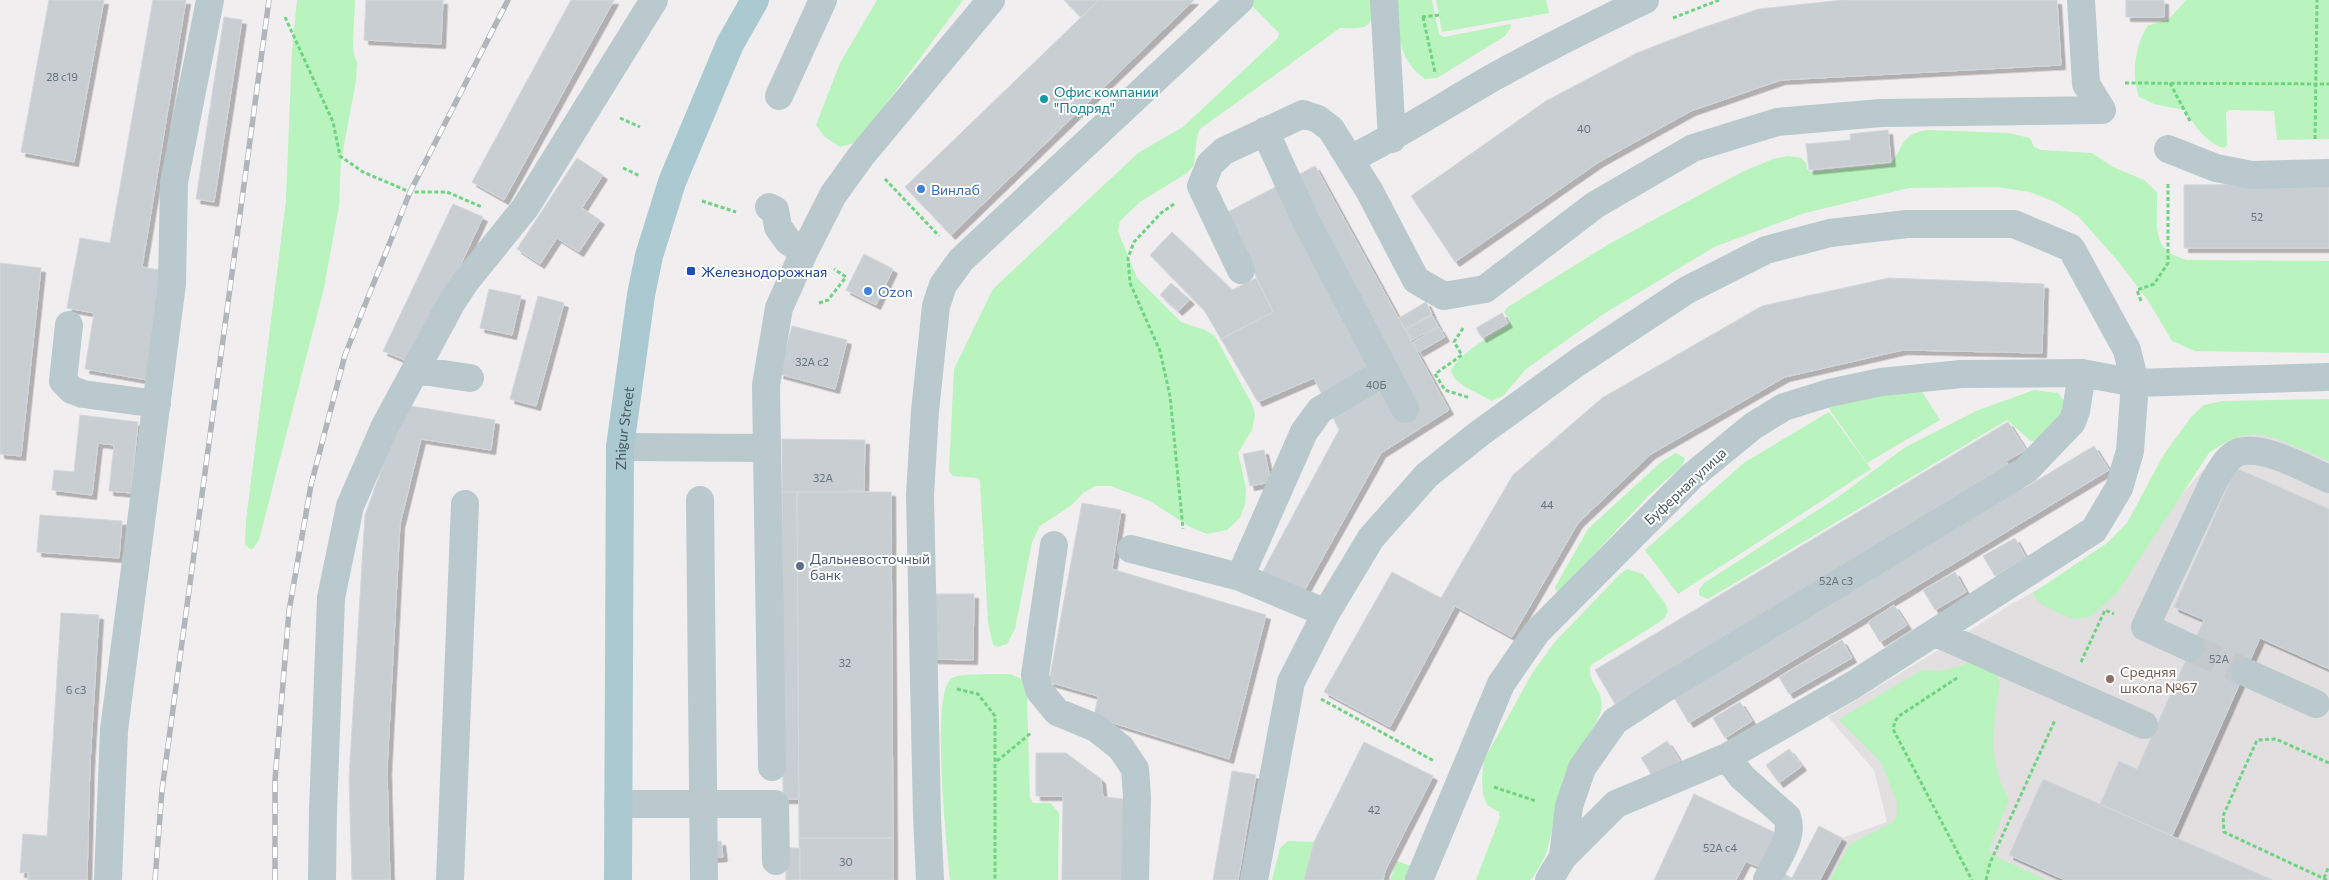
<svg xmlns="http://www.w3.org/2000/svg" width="2329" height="880" font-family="Commissioner,sans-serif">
<defs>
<filter id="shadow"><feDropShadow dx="4.5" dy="4.5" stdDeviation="0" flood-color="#0004"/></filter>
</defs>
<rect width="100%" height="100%" fill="#f1eeef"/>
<path fill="#e2dfe1" d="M 2237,431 L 2329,439 L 2329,880 L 1820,880 L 1842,838 L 1887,822 L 1874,770 L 1828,717 L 1955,640 L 2013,603 L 2156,524 Z"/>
<path fill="#b9f3bd" d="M 297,0 L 355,0 L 353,43 L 354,55 L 357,62 L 356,81 L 341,161 L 339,205 L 324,288 L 259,540 L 252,550 L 245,545 L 246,521 L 286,200 L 292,50 Z
M 877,0 L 963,0 L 858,142 L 840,147 L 825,137 L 816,125 L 840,63 Z
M 1252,0 L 1373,0 C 1373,29 1368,29 1340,28 L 1200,129 L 1197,137 L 1194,165 L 1187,173 L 1140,202 L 1120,221 L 1118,231 L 1137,278 L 1181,322 L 1205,330 L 1215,336 L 1253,406 L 1255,415 L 1252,430 L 1238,453 L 1246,488 L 1245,504 L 1240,518 L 1227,530 L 1207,534 L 1190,527 L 1150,501 L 1111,486 L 1095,486 L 1083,493 L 1072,505 L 1040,526 L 1032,542 L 1015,629 L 1007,644 L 998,647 L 993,645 L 988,622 L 980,481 L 977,478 L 953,476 L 949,471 L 954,369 L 993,289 L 1138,153 L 1183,127 L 1278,38 L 1279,33 L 1251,5 Z
M 1396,0 L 1432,0 L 1439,34 L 1444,37 L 1510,24 L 1511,27 L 1505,36 L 1437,78 L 1425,79 C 1396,58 1399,32 1396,0 Z
M 1436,0 L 1546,0 L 1549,13 L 1442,32 Z
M 2186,0 L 2329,0 L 2329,139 L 2277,140 L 2274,111 L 2229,110 L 2226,113 L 2227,145 L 2224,148 C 2207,144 2194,124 2184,110 L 2154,104 L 2139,97 C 2131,74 2135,48 2147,26 L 2169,19 Z
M 1927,130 L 2008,133 L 2030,138 L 2034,147 L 2041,150 L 2092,153 L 2113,167 L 2144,180 L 2157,192 C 2158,225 2149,250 2187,260 L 2329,261 L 2329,353 L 2195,351 L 2172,341 L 2149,302 L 2118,261 L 2078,216 L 2055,202 L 2030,192 L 1997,187 L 1909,188 L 1805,213 L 1714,247 L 1602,315 L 1526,369 L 1504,395 L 1492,401 L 1467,388 L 1455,379 L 1451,371 C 1457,355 1493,334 1509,325 L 1510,321 L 1504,312 L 1508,307 L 1609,244 L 1742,172 L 1773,159 L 1788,156 L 1801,158 L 1806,163 L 1807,169 L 1810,172 L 1891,164 C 1904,145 1901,135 1927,130 Z
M 1919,387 L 1940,420 L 1867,463 L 1828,407 Z
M 2034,390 L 2058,393 L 2069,407 L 2046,440 L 2031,441 L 2007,420 L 1708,599 L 1699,595 L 1699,590 L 1704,583 L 1838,497 L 1904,448 L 1976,411 Z
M 2329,399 L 2329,461 C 2310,453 2282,439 2263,435 C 2244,431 2224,442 2209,453 L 2117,593 L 2090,617 L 2073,619 L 2044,606 L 2035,598 L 2033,593 L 2107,543 L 2127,523 L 2163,456 L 2191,417 L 2204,405 L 2223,401 Z
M 1829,412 L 1871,469 L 1678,594 L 1645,550 L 1745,462 Z
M 1676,453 L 1685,458 L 1682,466 L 1648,496 L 1561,590 L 1556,591 L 1555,587 L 1588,529 L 1661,462 Z
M 1627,569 L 1643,574 L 1665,603 L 1668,611 L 1664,619 L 1591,665 C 1585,683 1606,690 1601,711 C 1598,724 1577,751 1570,764 C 1555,791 1556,824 1546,853 C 1543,862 1536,872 1531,880 L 1476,880 L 1500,817 L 1499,812 L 1487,805 L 1483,794 L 1482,778 L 1484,760 L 1533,672 L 1554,643 L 1620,574 Z
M 1970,663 C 1983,664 1993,666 1998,679 C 2001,686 1997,698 1996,706 C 1993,741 1990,767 2009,799 L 1989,851 L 1992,855 L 2047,880 L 1830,880 L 1849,845 L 1893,822 L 1897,813 L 1897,802 L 1881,762 L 1840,721 L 1841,718 L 1922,670 L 1941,671 Z
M 987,674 L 1010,674 L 1022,679 L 1027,698 L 1030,798 L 1033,803 L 1050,803 L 1059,813 L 1058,880 L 950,880 C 947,849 931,698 950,680 C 956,673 977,675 987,674 Z
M 1288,841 L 1314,842 L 1304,880 L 1272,880 L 1280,848 Z
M 1397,861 L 1413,867 L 1408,880 L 1390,880 Z"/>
<path fill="#c8ced2" stroke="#d2d7db" filter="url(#shadow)" d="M 49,0 L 104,0 L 74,162 L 21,152 Z
M 153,0 L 186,0 L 142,267 L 165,271 L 147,380 L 85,369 L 94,313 L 67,308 L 80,238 L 110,243 Z
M 366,0 L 443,0 L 441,44 L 364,40 Z
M 571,0 L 614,0 L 504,200 L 472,182 Z
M 1064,0 L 1099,0 L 1081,17 Z
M 1099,0 L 1194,0 L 951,235 L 905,187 Z
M 1843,0 L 2057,0 L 2061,65 L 1781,80 L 1691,111 L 1599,162 L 1455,262 L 1411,196 L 1546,101 L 1637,53 L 1699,29 L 1759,9 Z
M 2126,0 L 2164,0 L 2164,17 L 2126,17 Z
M 224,17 L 242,20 L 214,202 L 196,199 Z
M 1888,130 L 1891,162 L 1809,170 L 1806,144 L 1851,140 L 1850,134 Z
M 577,158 L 603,175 L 582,208 L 600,220 L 579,252 L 557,238 L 540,264 L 517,249 Z
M 1315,166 L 1449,410 L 1381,453 L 1303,593 L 1262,573 L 1339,430 L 1314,378 L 1258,402 L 1221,339 L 1273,312 L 1226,213 Z
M 2329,184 L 2329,248 L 2184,248 L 2184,185 Z
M 453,204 L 483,217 L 414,364 L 383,351 Z
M 1172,232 L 1232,290 L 1256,278 L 1273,312 L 1221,339 L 1204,310 L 1150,255 Z
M 864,254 L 893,269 L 876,305 L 846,290 Z
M 0,263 L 41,268 L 21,456 L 0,454 Z
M 1889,278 L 2044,284 L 2042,353 L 1903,350 L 1785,377 L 1651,454 L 1578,523 L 1512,637 L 1455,606 L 1390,727 L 1324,692 L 1392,572 L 1441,598 L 1513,475 L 1602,398 L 1762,306 Z
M 1171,283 L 1190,300 L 1178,311 L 1160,295 Z
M 489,289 L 521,296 L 512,335 L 480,328 Z
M 538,296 L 564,303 L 536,406 L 510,399 Z
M 1426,302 L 1432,314 L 1405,329 L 1399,318 Z
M 1502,313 L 1508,323 L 1482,338 L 1476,328 Z
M 1432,315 L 1438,326 L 1412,340 L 1406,330 Z
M 792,326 L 847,340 L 835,389 L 779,374 Z
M 1439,327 L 1445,337 L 1419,352 L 1413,342 Z
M 405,405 L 495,420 L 491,450 L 421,439 L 400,524 L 387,770 L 390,880 L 352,880 L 349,778 L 365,515 Z
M 80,415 L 138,422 L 131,493 L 109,491 L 114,445 L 98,443 L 92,495 L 52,490 L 54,470 L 74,472 Z
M 2008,422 L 2026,450 L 2006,461 L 2023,489 L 2094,446 L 2109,470 L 1689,723 L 1661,676 L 1615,704 L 1595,670 Z
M 782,439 L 865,440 L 864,491 L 782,492 Z
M 1264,450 L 1271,482 L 1250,486 L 1243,454 Z
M 2236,468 L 2329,509 L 2329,669 L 2260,638 L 2172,836 L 2100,804 L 2119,761 L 2137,769 L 2204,620 L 2174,607 Z
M 782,492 L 797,492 L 799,799 L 783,799 Z
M 797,492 L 891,492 L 893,838 L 799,838 Z
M 1082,503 L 1121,510 L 1112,569 L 1266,615 L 1229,759 L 1094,717 L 1098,696 L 1049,682 Z
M 40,515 L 122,521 L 119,558 L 37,552 Z
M 2015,538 L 2026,558 L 1995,576 L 1983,556 Z
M 1955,572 L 1966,592 L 1935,610 L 1923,590 Z
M 933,594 L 974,594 L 973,660 L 932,659 Z
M 1894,605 L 1907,625 L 1880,642 L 1868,622 Z
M 61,613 L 99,615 L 90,763 L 87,880 L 28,880 L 28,872 L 20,873 L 23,834 L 47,836 Z
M 1842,640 L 1852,658 L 1789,694 L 1779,677 Z
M 1740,702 L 1752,721 L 1725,738 L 1713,718 Z
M 1667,741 L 1680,761 L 1653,777 L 1641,758 Z
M 1364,742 L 1433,776 L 1385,871 L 1383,880 L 1304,880 L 1314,842 Z
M 1789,749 L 1802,766 L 1779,783 L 1766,765 Z
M 1036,753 L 1066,753 L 1101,779 L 1103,797 L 1124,799 L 1123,880 L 1062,880 L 1063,796 L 1036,796 Z
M 1232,771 L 1256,775 L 1238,880 L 1213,880 Z
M 2043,779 L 2172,836 L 2273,880 L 2065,880 L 2009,855 Z
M 1694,794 L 1778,834 L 1761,868 L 1746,861 L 1736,880 L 1654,880 Z
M 1819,826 L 1842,838 L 1820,880 L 1781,880 L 1784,874 L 1792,878 Z
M 799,838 L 893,838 L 893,880 L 800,880 Z
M 721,841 L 723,857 L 711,858 L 709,842 Z
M 786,848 L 800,848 L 800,880 L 786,880 Z"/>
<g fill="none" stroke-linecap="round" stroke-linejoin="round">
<path stroke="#c6c9cb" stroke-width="28" stroke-dasharray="28 14" stroke-linecap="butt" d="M 2191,648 L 2245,672"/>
<path stroke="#6ed482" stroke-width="3" stroke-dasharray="4 2.5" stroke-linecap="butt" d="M 285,17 L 333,122 L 340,156 L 363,172 L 410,192 L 447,192 L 482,207
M 1422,17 L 1439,15
M 1423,17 L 1435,72
M 1673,18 L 1719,0
M 2125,83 L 2329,84
M 2170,83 L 2190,121
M 620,118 L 640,127
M 2315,139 L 2317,0
M 623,168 L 640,176
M 885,179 L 939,236
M 702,201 L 736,212
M 1174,204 L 1161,213 L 1134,242 L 1128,258 L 1130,283 L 1160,351 L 1170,396 L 1183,529
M 2141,301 L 2137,290 L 2154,284 L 2168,263 L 2168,184
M 819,303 L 828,300 L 846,277 L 834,269
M 1463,328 L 1454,342 L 1462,355 L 1435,374 L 1445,390 L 1470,398
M 2081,662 L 2105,610 L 2114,614
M 1957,678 L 1899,716 L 1895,721 L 1893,729 L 1972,880
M 957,689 L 978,694 L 995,716 L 995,880
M 1321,699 L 1434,761
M 997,761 L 1031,733
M 1494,787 L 1536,801
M 2324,878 L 2329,866
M 1986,880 L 1990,863 L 2055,720
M 2327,880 L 2224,832 L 2223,816 L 2257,740 L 2276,739 L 2329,763"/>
<path stroke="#b9c9cd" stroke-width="28" d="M 1384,0 L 1392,139
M 2081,0 L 2086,84 L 2102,110
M 779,96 L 823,0
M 1265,131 L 1306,221 L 1405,409
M 2168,149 L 2216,168 L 2252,175 L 2329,173
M 1350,159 C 1399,135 1445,105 1492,78 C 1542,50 1593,25 1645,0
M 769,207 L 775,210 L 778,227 L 788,241 L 804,252
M 1241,270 L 1201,186 L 1210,164 L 1224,151 L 1303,114 L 1318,119 L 1331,129 L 1370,192 L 1416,280 L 1444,296 L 1485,289 L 1595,205 L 1693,148 L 1777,122 L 1881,113 L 2102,110
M 69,325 L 63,381 L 72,390 L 83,394 L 157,404
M 416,370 L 470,378
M 620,447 L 766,448
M 700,500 L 704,880
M 1054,545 L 1035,675 L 1039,690 L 1057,712 L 1096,728 L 1121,748 L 1135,769 L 1137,797 L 1135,880
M 1131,549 L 1240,577 L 1326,613
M 1240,577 L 1304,432 L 1320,410 L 1386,371
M 1936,633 L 2144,725
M 2191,648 L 2145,627 L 2214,481 C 2220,471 2227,456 2239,452 C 2265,445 2305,469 2329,479
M 2245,672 L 2316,704
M 1727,757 L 1742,777 L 1787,817 C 1795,837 1775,862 1767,880
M 772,767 L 766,385 L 779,308 L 804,252 L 833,195 L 861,156 L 991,0
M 618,804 L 775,804 L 776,861
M 1563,857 L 1569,806 L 1582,768 L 1615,721 L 1664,689 L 2026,470 L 2072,422 L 2076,411 L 2082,373
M 108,880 L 114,730 L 172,284 L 174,182 L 210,0
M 322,880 L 323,811 L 331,598 L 350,506 L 384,428 L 452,302 L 466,281 L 525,208 L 654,0
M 450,880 L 465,504
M 930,880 L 927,816 L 920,495 L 925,411 L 936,306 L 943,285 L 961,260 L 1240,0
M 1254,880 L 1291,682 L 1326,613 L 1371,538 L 1427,475 L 1480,433 L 1578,362 L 1687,290 L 1766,250 L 1830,233 L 1907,224 L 2014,224 L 2071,248 L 2127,350 L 2135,383 L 2082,373 L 1961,374 L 1881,382 L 1829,393 L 1784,407 L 1753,426 L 1692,476 L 1536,633 L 1501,684 L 1419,880
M 1549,880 L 1563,857 L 1616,804 L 1727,757 L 1853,685 L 2094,530 L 2119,488 L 2130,451 L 2135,383 L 2329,377"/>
<path stroke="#abc9d0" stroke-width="28" id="s1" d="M 618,880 L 620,447 L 641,295 L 649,256 L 672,182 L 730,44 L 755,0"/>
<g stroke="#b0b6b9" stroke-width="5.5">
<path id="rail" d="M 155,880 L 162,790 L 269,0
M 275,880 L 275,780 L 289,611 L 311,485 L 345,355 L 410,192 L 508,0"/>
</g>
<use href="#rail" stroke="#fff" stroke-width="4" stroke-dasharray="11" stroke-linecap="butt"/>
</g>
<circle fill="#0f9aa8" stroke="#fff" stroke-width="2" cx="1044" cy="99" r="5"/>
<g fill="#3f7fe0" stroke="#fff" stroke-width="2">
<circle cx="921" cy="189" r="5"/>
<circle cx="868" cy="291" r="5"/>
</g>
<rect fill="#1a4fb4" stroke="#fff" stroke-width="2" x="686" y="266" width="10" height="10" rx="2.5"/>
<circle fill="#5c6f8a" stroke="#fff" stroke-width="2" cx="800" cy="566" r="5"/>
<circle fill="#8d6e63" stroke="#fff" stroke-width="2" cx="2110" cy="679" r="5"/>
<g text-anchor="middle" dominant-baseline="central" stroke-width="4" stroke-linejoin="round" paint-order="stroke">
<g font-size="11" fill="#66767b">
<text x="62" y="76">28 с19</text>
<text x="1584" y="128">40</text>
<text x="2257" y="216">52</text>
<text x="812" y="361">32А с2</text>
<text x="1376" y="384">40Б</text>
<text x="823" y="477">32А</text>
<text x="1547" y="504">44</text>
<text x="1836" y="580">52А с3</text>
<text x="2219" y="658">52А</text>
<text x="845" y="662">32</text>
<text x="76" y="689">6 с3</text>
<text x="1374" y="809">42</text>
<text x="1720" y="847">52А с4</text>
<text x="846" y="861">30</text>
</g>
<g font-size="14" fill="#0d838f" stroke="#fff" text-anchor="start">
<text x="1054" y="91">Офис компании<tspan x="1054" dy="16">"Подряд"</tspan></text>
</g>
<g font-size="14" fill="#366cbe" stroke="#fff" text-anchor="start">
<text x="931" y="189">Винлаб</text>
<text x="878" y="291">Ozon</text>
</g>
<g font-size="14" fill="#164399" stroke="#fff" text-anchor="start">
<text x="701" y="271">Железнодорожная</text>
</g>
<g font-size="14" fill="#45595e" stroke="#fff">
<text stroke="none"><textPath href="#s1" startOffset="452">Zhigur Street</textPath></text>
<text transform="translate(1685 486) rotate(-43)">Буферная улица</text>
</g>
<g font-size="14" fill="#4e5e75" stroke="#fff" text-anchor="start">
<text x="810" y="558">Дальневосточный<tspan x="810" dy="16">банк</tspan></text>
</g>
<g font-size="14" fill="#785e54" stroke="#fff" text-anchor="start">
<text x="2120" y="671">Средняя<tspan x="2120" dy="16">школа №67</tspan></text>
</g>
</g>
</svg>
